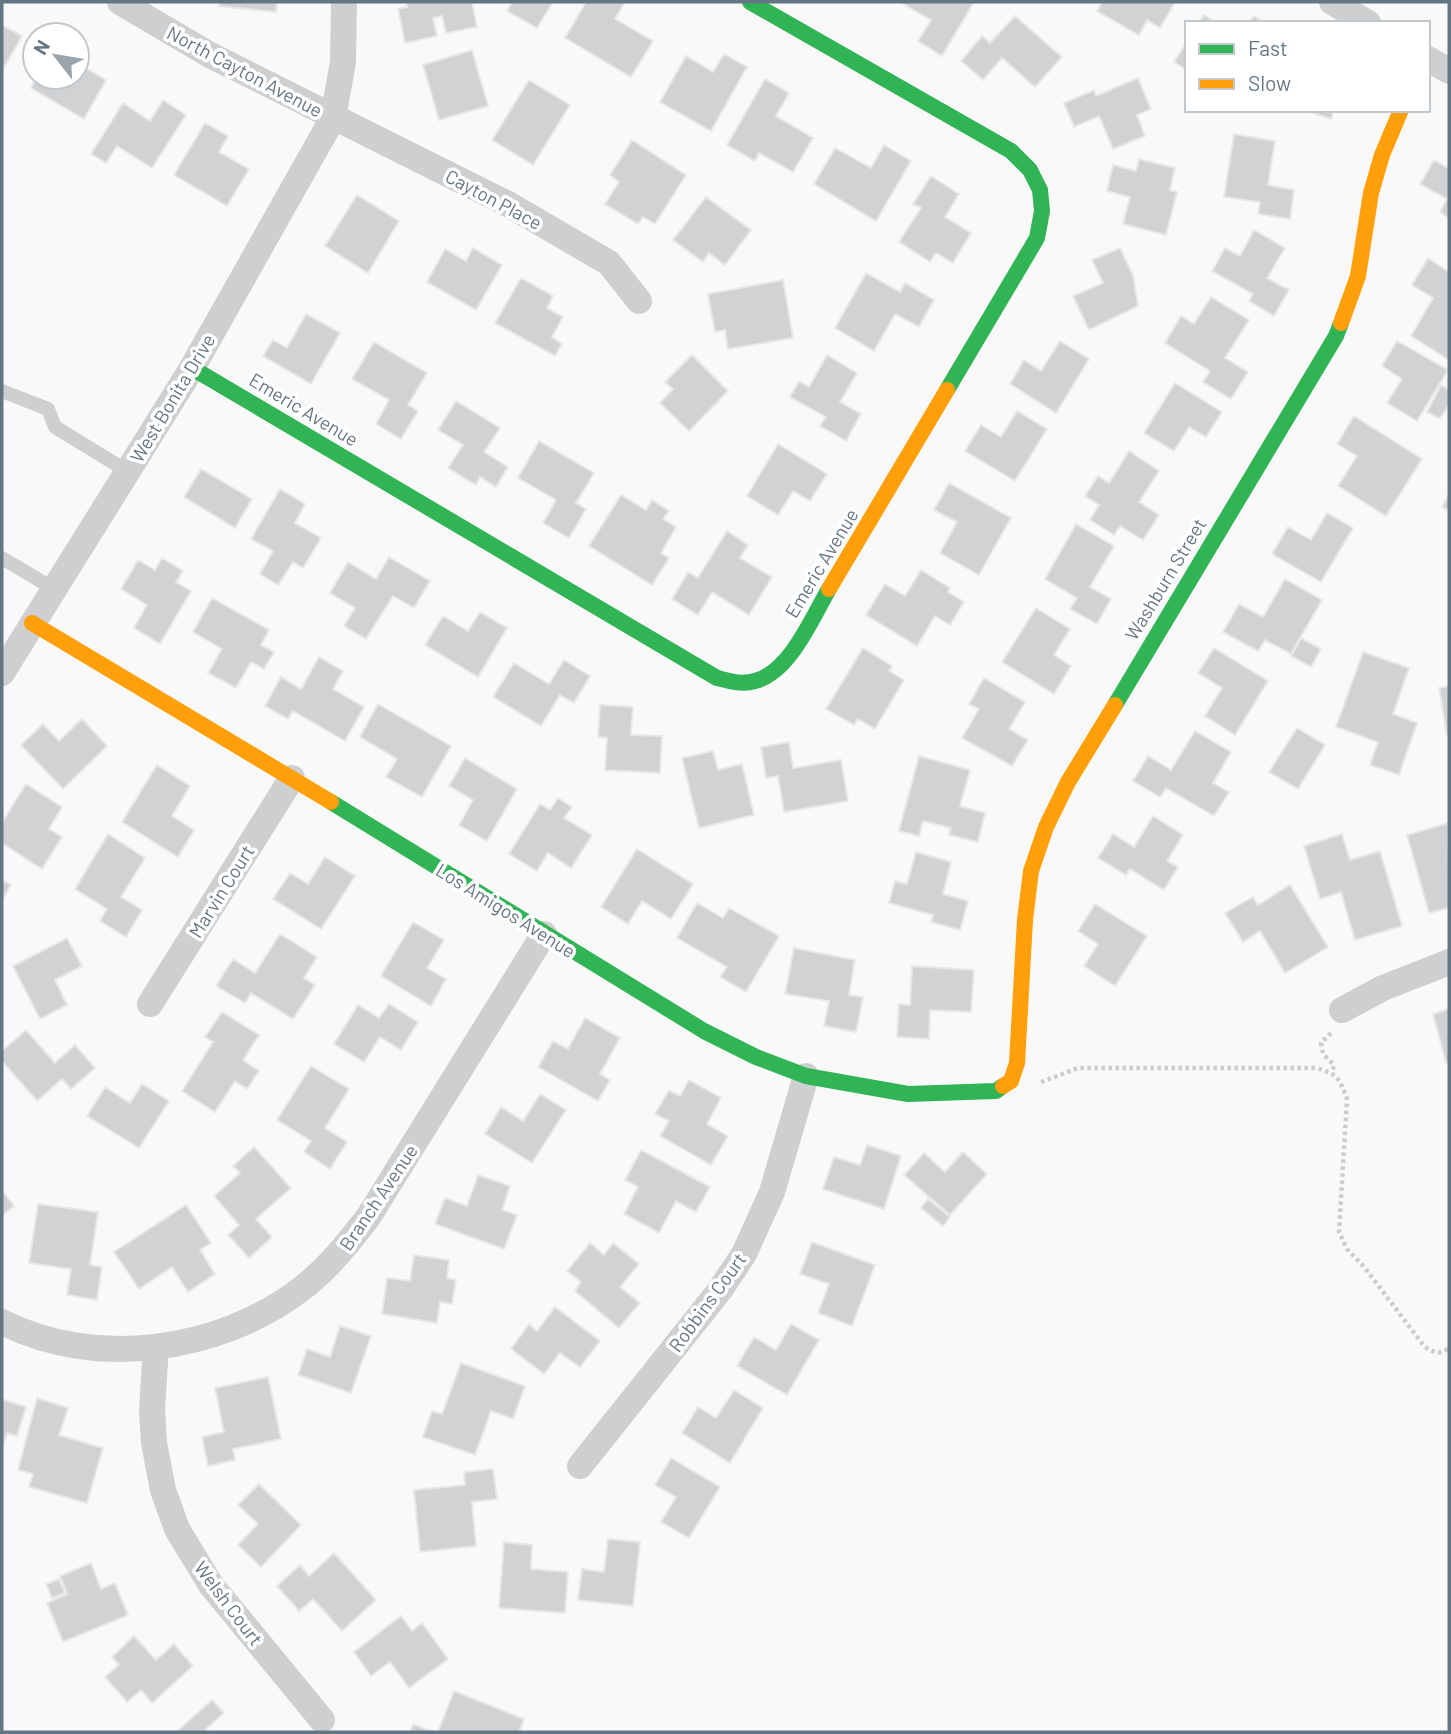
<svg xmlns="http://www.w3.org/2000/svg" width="1451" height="1734" font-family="Barlow,sans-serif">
<rect width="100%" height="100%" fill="#f9f9f9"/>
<path fill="#d0d2d3" stroke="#e8e8e8" stroke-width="2" d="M 219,2 L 277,2 L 276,12 L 219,6 Z
M 406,2 L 472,2 L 477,27 L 446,33 L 442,16 L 433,18 L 437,36 L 405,43 L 398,9 L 407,7 Z
M 512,2 L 553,2 L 537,28 L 507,11 Z
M 586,2 L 625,2 L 615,19 L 653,41 L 631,77 L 565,38 Z
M 900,2 L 974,2 L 942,56 L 918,41 L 931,20 Z
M 1102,2 L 1175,2 L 1160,28 L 1147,20 L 1139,35 L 1097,11 Z
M 1204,15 L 1217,23 L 1199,23 Z
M 1015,16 L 1062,57 L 1035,87 L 1002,58 L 983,80 L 961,61 L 982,36 L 990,43 Z
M 1254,16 L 1265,23 L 1249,23 Z
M 2,25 L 22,36 L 2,71 Z
M 1187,42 L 1187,70 L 1174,62 Z
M 472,50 L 488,106 L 439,120 L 423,65 Z
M 724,54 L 747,67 L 711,131 L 660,102 L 686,56 L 713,72 Z
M 77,63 L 106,80 L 84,119 L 31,88 L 37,77 L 77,77 Z
M 1138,78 L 1151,109 L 1137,115 L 1145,136 L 1113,149 L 1099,116 L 1074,127 L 1064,103 L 1094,90 L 1096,96 Z
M 765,79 L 789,93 L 776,116 L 813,138 L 793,172 L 759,153 L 755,161 L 727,145 Z
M 529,80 L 570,105 L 533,165 L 492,140 Z
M 163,100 L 186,115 L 152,168 L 117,146 L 106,163 L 91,154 L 123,103 L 150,121 Z
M 1304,110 L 1334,110 L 1331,119 Z
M 205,123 L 228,136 L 219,152 L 249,169 L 227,206 L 174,175 Z
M 1234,134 L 1275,141 L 1268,185 L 1294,190 L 1290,219 L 1258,214 L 1260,202 L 1224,197 Z
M 632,140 L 686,175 L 655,224 L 643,217 L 638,224 L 605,204 L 619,182 L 610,175 Z
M 884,145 L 911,161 L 876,221 L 814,184 L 835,148 L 871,168 Z
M 1139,159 L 1175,168 L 1170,190 L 1177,192 L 1166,235 L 1123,224 L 1130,197 L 1107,191 L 1113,165 L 1136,171 Z
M 1434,160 L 1448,168 L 1449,166 L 1449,218 L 1440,212 L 1447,199 L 1420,184 Z
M 931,176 L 959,194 L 945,217 L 971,233 L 953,263 L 936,253 L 930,262 L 899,242 L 921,208 L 913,204 Z
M 357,195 L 399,221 L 368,273 L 325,246 Z
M 706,197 L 751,230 L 725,265 L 709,253 L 703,262 L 673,240 Z
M 1254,230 L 1285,248 L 1267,278 L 1289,290 L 1274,316 L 1249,301 L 1253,294 L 1212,271 L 1225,248 L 1240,256 Z
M 473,248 L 502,265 L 476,310 L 427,282 L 445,249 L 466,261 Z
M 1120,248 L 1133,275 L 1138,306 L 1089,330 L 1073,296 L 1103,283 L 1092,260 Z
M 1428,258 L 1449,272 L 1449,360 L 1411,336 L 1433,298 L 1412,285 Z
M 866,273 L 900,292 L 905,283 L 934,300 L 919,327 L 895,314 L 874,351 L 835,328 Z
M 521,278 L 553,296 L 547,308 L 563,317 L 552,337 L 562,344 L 555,356 L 495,323 Z
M 783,280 L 793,338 L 728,349 L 725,330 L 715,332 L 708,294 Z
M 1211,297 L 1249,320 L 1225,358 L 1248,372 L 1231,399 L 1203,382 L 1210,371 L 1165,343 L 1181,316 L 1194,324 Z
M 306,314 L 340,333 L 311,384 L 263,356 L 273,340 L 287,348 Z
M 1060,341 L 1089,359 L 1056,413 L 1010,384 L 1024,360 L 1041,371 Z
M 1397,341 L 1448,370 L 1417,421 L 1387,403 L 1402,379 L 1382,366 Z
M 374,342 L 427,373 L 408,405 L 418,411 L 401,439 L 376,424 L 389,400 L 352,379 Z
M 692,355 L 728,391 L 689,431 L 660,403 L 673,389 L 665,382 Z
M 827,355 L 857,373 L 840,402 L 861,414 L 846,441 L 820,426 L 826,417 L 790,397 L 799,381 L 809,387 Z
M 1175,383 L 1222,412 L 1206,437 L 1189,427 L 1174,451 L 1144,433 Z
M 1441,385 L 1449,390 L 1449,404 L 1440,419 L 1427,412 Z
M 456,401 L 500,428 L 484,452 L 508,467 L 496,487 L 480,477 L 476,485 L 448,468 L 463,445 L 438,430 Z
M 1017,411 L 1047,429 L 1015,481 L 965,451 L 981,425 L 1001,437 Z
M 1354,416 L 1422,459 L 1386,516 L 1338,486 L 1357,456 L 1337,444 Z
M 539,441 L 594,473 L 576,503 L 586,509 L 569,538 L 543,523 L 556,500 L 518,478 Z
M 778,444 L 827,474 L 810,501 L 793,491 L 778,515 L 747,496 Z
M 1129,451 L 1159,471 L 1139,502 L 1159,515 L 1143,540 L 1120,526 L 1114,535 L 1090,520 L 1099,505 L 1085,496 L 1098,476 L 1109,483 Z
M 201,469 L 252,499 L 235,528 L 184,497 Z
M 949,483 L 1011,518 L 979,575 L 940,553 L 957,522 L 934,510 Z
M 280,489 L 305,504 L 295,523 L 321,538 L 303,568 L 293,562 L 278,585 L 260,574 L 273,551 L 251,539 Z
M 621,495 L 646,510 L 652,500 L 669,511 L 663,519 L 676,527 L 661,553 L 669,558 L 652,585 L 589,546 Z
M 1449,495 L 1449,511 L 1442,507 Z
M 1327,513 L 1353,528 L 1321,582 L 1272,554 L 1288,527 L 1311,540 Z
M 1076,524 L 1114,546 L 1090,587 L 1111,599 L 1097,624 L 1070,609 L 1077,598 L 1045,579 Z
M 727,531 L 748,545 L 740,558 L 772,577 L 749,615 L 712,592 L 698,615 L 672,599 L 688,572 L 698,578 Z
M 389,557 L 430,581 L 414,608 L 393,596 L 366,639 L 344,626 L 355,608 L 330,593 L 348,562 L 376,579 Z
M 162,558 L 183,571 L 176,582 L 191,591 L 160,644 L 134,628 L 147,605 L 121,589 L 138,560 L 155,570 Z
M 921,570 L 950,588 L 948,592 L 964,602 L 950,625 L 935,616 L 917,646 L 866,615 L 885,584 L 905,596 Z
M 1285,579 L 1322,600 L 1291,654 L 1265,640 L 1258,651 L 1223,632 L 1239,604 L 1263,617 Z
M 212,598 L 269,630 L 261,645 L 274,652 L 264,669 L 251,662 L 236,688 L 208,673 L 222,649 L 193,632 Z
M 1036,608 L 1070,629 L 1054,655 L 1071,666 L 1054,694 L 1002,662 Z
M 480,612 L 507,628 L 478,677 L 425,645 L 443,616 L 468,631 Z
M 1301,638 L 1321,649 L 1311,667 L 1291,656 Z
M 863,648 L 892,666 L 889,671 L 904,680 L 875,729 L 858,719 L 854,725 L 826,709 Z
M 1214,648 L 1268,681 L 1235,735 L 1205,716 L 1222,688 L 1198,673 Z
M 1363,652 L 1409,668 L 1393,714 L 1417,723 L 1399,775 L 1370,765 L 1378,742 L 1336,727 Z
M 319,657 L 343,671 L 333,689 L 364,707 L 345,741 L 293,711 L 288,719 L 265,706 L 281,677 L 301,689 Z
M 564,660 L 590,676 L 574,703 L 560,695 L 541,726 L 493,697 L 514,663 L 549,684 Z
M 984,678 L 1025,702 L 1009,729 L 1028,740 L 1012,766 L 962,738 L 979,709 L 969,704 Z
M 1449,686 L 1449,735 L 1447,735 L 1439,688 Z
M 378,704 L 451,746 L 422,797 L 386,777 L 397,759 L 360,737 Z
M 600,705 L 633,707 L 631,735 L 662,736 L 660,773 L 605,770 L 607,738 L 598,737 Z
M 82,719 L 107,746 L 63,789 L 21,745 L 43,724 L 59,741 Z
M 1297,728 L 1325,745 L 1298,789 L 1269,772 Z
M 1195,731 L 1231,752 L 1213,783 L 1229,792 L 1214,816 L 1166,788 L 1160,797 L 1133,781 L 1148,756 L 1171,770 Z
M 789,742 L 793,768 L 841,760 L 848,801 L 784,812 L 778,776 L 766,778 L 761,747 Z
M 713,751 L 718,770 L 742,764 L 754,815 L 699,828 L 682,758 Z
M 919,756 L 970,770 L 960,806 L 985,813 L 978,842 L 949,835 L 951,828 L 923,821 L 919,836 L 899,831 Z
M 465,758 L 517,789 L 487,841 L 459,825 L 473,800 L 449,786 Z
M 157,765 L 190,786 L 172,816 L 194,830 L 178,857 L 122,822 Z
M 26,784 L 62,807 L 49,829 L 62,837 L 42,869 L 2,843 L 2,823 Z
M 558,798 L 572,807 L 564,818 L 592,835 L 571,868 L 548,853 L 537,871 L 509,854 L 540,804 L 550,810 Z
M 1153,816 L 1183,835 L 1167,861 L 1178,867 L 1164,890 L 1130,869 L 1126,875 L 1098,858 L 1113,834 L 1134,847 Z
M 1448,823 L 1449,908 L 1429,913 L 1407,835 Z
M 108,834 L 145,858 L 121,897 L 142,910 L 126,937 L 100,921 L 107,909 L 75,889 Z
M 1342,834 L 1350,860 L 1380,851 L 1402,926 L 1355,940 L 1341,892 L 1320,899 L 1304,846 Z
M 637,849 L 693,884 L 671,919 L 642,901 L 628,924 L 601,907 Z
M 916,852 L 951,862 L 943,894 L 968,901 L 960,930 L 931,922 L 933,915 L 889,903 L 895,881 L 907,884 Z
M 325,857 L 355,876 L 321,929 L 273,899 L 290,873 L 308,884 Z
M 2,880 L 11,885 L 2,900 Z
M 1290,885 L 1328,947 L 1285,973 L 1260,931 L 1243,942 L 1225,913 L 1253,897 L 1258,905 Z
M 697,903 L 723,918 L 729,908 L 779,936 L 746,992 L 720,977 L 727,967 L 677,938 Z
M 1095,904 L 1147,936 L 1115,986 L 1084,966 L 1098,944 L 1078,931 Z
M 413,922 L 444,940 L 427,968 L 446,979 L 431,1006 L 381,976 Z
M 280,934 L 317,957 L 304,978 L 315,985 L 293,1019 L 251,993 L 245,1003 L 216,986 L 233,959 L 255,973 Z
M 67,938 L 82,966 L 55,980 L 67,1005 L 40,1019 L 13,966 Z
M 794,948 L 855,960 L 849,995 L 863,997 L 856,1032 L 824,1026 L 829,1001 L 785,994 Z
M 912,966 L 974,970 L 971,1012 L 930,1010 L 929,1039 L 897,1037 L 899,1004 L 910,1005 Z
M 389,1004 L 418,1022 L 401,1050 L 380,1037 L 364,1062 L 334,1044 L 358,1005 L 379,1018 Z
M 1449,1009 L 1449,1062 L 1446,1063 L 1433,1014 Z
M 222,1012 L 259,1035 L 243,1060 L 259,1071 L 247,1089 L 235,1081 L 215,1112 L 182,1091 L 213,1042 L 205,1037 Z
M 585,1018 L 620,1038 L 600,1074 L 610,1080 L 598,1101 L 538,1067 L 553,1041 L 568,1049 Z
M 26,1030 L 55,1063 L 75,1045 L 95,1068 L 71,1089 L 62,1079 L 37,1101 L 2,1061 L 2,1051 Z
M 311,1066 L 349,1089 L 325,1128 L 347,1142 L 330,1169 L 304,1152 L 311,1141 L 277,1120 Z
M 689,1080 L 721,1098 L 707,1124 L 728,1136 L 711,1165 L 660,1136 L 669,1121 L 655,1114 L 669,1090 L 680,1096 Z
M 142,1084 L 169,1101 L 139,1148 L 87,1116 L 105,1087 L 130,1103 Z
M 540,1094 L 566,1110 L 532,1163 L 485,1134 L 501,1107 L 523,1121 Z
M 867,1145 L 901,1156 L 884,1209 L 823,1189 L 834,1157 L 860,1165 Z
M 254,1147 L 291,1188 L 256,1219 L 272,1237 L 249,1258 L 228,1235 L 239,1225 L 214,1196 L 240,1173 L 233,1166 Z
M 641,1150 L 710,1187 L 696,1212 L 676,1201 L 659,1233 L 624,1214 L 638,1187 L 625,1180 Z
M 963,1152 L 987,1174 L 950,1215 L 904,1175 L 924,1153 L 945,1172 Z
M 478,1175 L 510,1186 L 502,1210 L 517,1215 L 504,1249 L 435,1224 L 445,1198 L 467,1206 Z
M 2,1190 L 14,1206 L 2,1216 Z
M 928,1199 L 950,1217 L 943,1226 L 921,1208 Z
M 38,1204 L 98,1212 L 90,1265 L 102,1267 L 97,1300 L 67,1295 L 71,1269 L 29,1263 Z
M 186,1205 L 211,1243 L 200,1250 L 215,1274 L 188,1292 L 172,1267 L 139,1289 L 114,1252 Z
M 812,1242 L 875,1265 L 852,1326 L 818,1313 L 829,1284 L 800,1274 Z
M 590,1243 L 604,1255 L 613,1243 L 639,1264 L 620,1287 L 640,1303 L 619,1328 L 575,1291 L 581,1282 L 567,1271 Z
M 414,1255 L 449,1260 L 447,1278 L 456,1280 L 452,1304 L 440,1302 L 437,1323 L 382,1314 L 387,1278 L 410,1281 Z
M 555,1307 L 600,1341 L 580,1367 L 560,1353 L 544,1374 L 511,1349 L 529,1324 L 537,1331 Z
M 791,1324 L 819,1340 L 787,1395 L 737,1366 L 754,1337 L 776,1350 Z
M 340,1326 L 371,1336 L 351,1393 L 298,1375 L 307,1349 L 330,1357 Z
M 461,1363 L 525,1386 L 513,1419 L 491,1411 L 475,1455 L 423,1437 L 432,1411 L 442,1414 Z
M 268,1377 L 281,1439 L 233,1449 L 235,1460 L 208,1466 L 202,1437 L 224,1432 L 215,1388 Z
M 734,1390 L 763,1408 L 730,1463 L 682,1433 L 698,1407 L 716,1418 Z
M 37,1398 L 68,1408 L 59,1435 L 103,1448 L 87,1503 L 29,1487 L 33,1474 L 18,1470 Z
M 2,1399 L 26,1407 L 17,1436 L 7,1433 L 2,1451 Z
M 671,1458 L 720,1487 L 689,1538 L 661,1522 L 676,1497 L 655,1485 Z
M 493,1469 L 497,1499 L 472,1502 L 476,1546 L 420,1552 L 414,1490 L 465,1485 L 464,1472 Z
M 259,1484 L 301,1525 L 261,1567 L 238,1545 L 258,1524 L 238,1505 Z
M 608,1539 L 640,1542 L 633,1606 L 578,1600 L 582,1569 L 604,1572 Z
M 504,1542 L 532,1545 L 531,1569 L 568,1572 L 565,1613 L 499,1608 Z
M 334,1553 L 376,1600 L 342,1631 L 313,1599 L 299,1611 L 277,1586 L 300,1565 L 309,1576 Z
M 91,1563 L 101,1589 L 115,1583 L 128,1615 L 63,1642 L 47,1603 L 67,1594 L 60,1576 Z
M 59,1579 L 65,1593 L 52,1598 L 46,1584 Z
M 401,1616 L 412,1631 L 422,1623 L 448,1659 L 409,1688 L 390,1662 L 371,1676 L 354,1652 Z
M 134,1636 L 156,1660 L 174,1644 L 193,1666 L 152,1703 L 141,1690 L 127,1702 L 105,1677 L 119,1665 L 112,1657 Z
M 454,1691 L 524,1719 L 519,1732 L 438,1732 Z
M 212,1700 L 224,1713 L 205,1730 L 207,1732 L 176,1732 Z
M 413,1724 L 433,1732 L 410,1732 Z"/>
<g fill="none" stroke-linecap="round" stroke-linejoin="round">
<path stroke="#cbcccd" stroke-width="4.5" stroke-dasharray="3.5 3.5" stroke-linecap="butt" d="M 1331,1033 L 1321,1043 L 1323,1054 L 1334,1065 L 1332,1073
M 1041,1082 L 1078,1068 L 1316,1068 C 1338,1074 1339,1078 1347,1099 L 1339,1232 L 1347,1249 L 1365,1268 L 1424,1346 C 1433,1353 1440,1355 1449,1348"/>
<path stroke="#cecfd0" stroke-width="14" d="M 2,391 L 48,409 L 55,427 L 127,471
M 2,558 L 54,589"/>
<path stroke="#cecfd0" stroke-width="26" d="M 120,2 L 210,55 L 508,204 L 609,263 L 639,301
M 1332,2 L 1368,23
M 1428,59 L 1449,71
M 2,673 L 192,368 L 333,118 L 343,62 L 344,2
M 150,1004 L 292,778
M 1342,1010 L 1383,988 L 1449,962
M 2,1322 C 95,1369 218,1352 300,1290 C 328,1269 348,1243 369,1216 L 544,934
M 156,1347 L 152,1409 L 154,1443 L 163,1490 L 177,1529 L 211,1585 L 322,1720
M 580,1466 L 720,1290 L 744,1254 L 772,1192 L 806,1076"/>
<path stroke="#30b455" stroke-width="16" d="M 750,2 L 1011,151 L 1030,170 L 1040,190 L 1042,211 L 1037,238 L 947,390
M 192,368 L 717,678 C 729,681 742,685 755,681 C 790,672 812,618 829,589
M 1115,705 L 1336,336 L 1341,323
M 331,802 L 704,1031 L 756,1057 L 806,1076 L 908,1094 L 996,1091 L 1003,1086"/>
<path stroke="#ff9f0a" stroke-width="16" d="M 1341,323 L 1358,276 L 1371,193 L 1382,155 L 1401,110
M 829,589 L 947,390
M 32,623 L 331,802
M 1003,1086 L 1011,1081 L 1017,1063 L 1025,920 L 1031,871 L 1046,827 L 1068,782 L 1115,705"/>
</g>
<g text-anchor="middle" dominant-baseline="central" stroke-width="7" stroke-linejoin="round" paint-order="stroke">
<g font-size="19" fill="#657683" stroke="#fff">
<text transform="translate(245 71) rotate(28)">North Cayton Avenue</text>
<text transform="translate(494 199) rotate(28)">Cayton Place</text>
<text transform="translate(172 398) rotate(-59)">West Bonita Drive</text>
<text transform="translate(304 409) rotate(31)">Emeric Avenue</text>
<text transform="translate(821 563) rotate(-59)">Emeric Avenue</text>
<text transform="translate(1165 579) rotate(-59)">Washburn Street</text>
<text transform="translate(221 891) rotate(-58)">Marvin Court</text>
<text transform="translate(506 910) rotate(32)">Los Amigos Avenue</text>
<text transform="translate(378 1197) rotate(-56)">Branch Avenue</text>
<text transform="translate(707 1302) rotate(-54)">Robbins Court</text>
<text transform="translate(229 1603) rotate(53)">Welsh Court</text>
</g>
</g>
<rect width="1451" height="1734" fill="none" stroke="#657683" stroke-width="7"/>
<rect x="1185" y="21" width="245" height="91" fill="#ffffff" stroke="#c1c8cd" stroke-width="2"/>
<rect x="1199" y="44" width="35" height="10" fill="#30b455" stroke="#c1c8cd" stroke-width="2"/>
<text x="1248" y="56" font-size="21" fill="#657683">Fast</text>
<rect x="1199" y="79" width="35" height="10" fill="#ff9f0a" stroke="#c1c8cd" stroke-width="2"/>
<text x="1248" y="91" font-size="21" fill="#657683">Slow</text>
<g transform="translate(56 56) rotate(301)"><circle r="33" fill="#ffffff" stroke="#c1c8cd" stroke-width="2"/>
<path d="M0-5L12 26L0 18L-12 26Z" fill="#99a4ac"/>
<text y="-10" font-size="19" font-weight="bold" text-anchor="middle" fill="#657683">N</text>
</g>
</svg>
